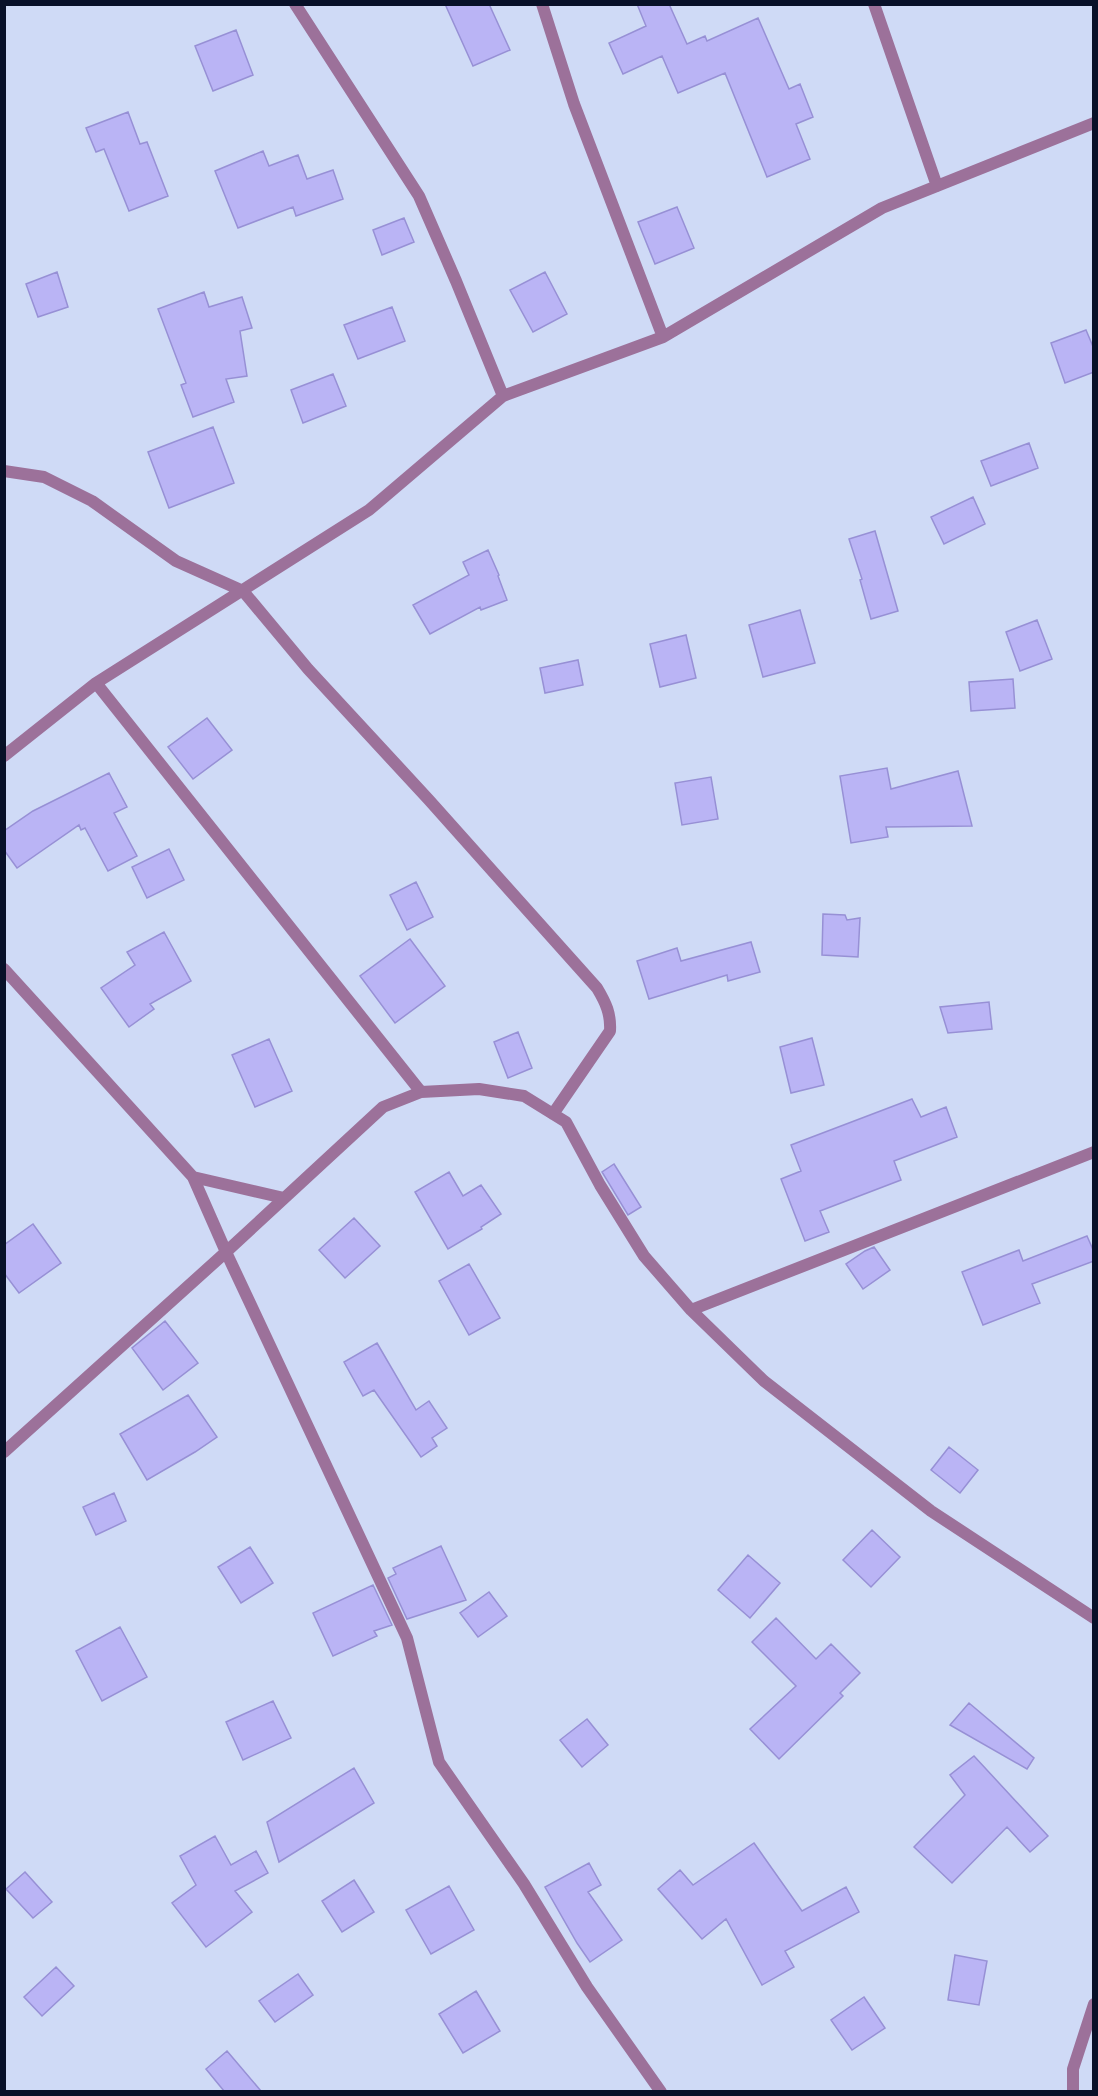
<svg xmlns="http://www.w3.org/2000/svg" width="1098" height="2096" font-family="Karla,sans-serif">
<rect width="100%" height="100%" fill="#cfdaf6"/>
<path fill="#bab4f5" stroke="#9790d5" stroke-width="1.5" d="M 445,4 L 489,4 L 510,50 L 473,66 Z
M 637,4 L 669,4 L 687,44 L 705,36 L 707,41 L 758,18 L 789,89 L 800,84 L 813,117 L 796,124 L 810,159 L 767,177 L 725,73 L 678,93 L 662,56 L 623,74 L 609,43 L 646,26 Z
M 236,30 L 253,75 L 213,91 L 195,46 Z
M 128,112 L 140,144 L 147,142 L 168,196 L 129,211 L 104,149 L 96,152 L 86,128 Z
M 263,151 L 269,166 L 298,155 L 307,179 L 333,170 L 343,199 L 296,216 L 293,207 L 238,228 L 215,171 Z
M 677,207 L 694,248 L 655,264 L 638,222 Z
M 404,218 L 414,242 L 382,255 L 373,230 Z
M 57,272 L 68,307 L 38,317 L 26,284 Z
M 545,272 L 567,314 L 533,332 L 510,290 Z
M 204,292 L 209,307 L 242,297 L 252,328 L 240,331 L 247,376 L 226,379 L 234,402 L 193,417 L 181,385 L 186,383 L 158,309 Z
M 392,307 L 405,341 L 358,359 L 344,325 Z
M 1086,330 L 1094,349 L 1094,372 L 1065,383 L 1051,343 Z
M 333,374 L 346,406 L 303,423 L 291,390 Z
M 213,427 L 234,483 L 169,508 L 148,452 Z
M 1029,443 L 1038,468 L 991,486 L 981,461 Z
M 973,497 L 985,524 L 944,544 L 931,517 Z
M 875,531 L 898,611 L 871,619 L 860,580 L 862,579 L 849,539 Z
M 488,550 L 499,575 L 498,576 L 507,600 L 481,610 L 480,607 L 430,634 L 413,605 L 469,575 L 463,562 Z
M 800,610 L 815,663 L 763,677 L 749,625 Z
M 1037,620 L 1052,659 L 1020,671 L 1006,632 Z
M 686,635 L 696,678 L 660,687 L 650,644 Z
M 578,660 L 583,685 L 545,693 L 540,668 Z
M 1013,679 L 1015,708 L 971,711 L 969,682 Z
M 207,718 L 232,750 L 193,779 L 168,747 Z
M 887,768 L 891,789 L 958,771 L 972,826 L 886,827 L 888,837 L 851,843 L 840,776 Z
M 109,773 L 127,807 L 114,813 L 137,856 L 108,871 L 85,828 L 81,830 L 79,825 L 17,868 L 4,850 L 4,831 L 33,811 Z
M 711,777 L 718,819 L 682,825 L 675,783 Z
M 169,849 L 184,880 L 147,898 L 132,867 Z
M 416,882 L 433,917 L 407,930 L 390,895 Z
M 823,914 L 845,915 L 847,920 L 860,918 L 858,957 L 822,955 Z
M 164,932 L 191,981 L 150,1004 L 154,1009 L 129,1027 L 101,988 L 135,965 L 127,952 Z
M 410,939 L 445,986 L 395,1023 L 360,976 Z
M 751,942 L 760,972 L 728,981 L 727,975 L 649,999 L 637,961 L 677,948 L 681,961 Z
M 989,1002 L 992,1029 L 948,1033 L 940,1007 Z
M 518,1032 L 532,1068 L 508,1078 L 494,1042 Z
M 812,1038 L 824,1085 L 791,1093 L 780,1047 Z
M 269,1039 L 292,1091 L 255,1107 L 232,1055 Z
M 912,1099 L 921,1117 L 946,1107 L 957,1137 L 894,1161 L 901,1180 L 820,1211 L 829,1232 L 805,1241 L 781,1179 L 801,1171 L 791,1145 Z
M 614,1164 L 641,1207 L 628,1215 L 602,1172 Z
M 449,1172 L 463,1196 L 481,1185 L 501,1214 L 481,1227 L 482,1229 L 448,1249 L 415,1192 Z
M 354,1218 L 380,1246 L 345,1278 L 319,1250 Z
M 33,1224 L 61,1263 L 19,1293 L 4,1273 L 4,1245 Z
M 1087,1236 L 1094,1252 L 1094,1261 L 1032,1284 L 1040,1303 L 983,1325 L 962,1272 L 1019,1250 L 1023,1261 Z
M 874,1247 L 890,1270 L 863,1289 L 846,1264 L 865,1251 Z
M 469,1264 L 500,1318 L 469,1335 L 439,1281 Z
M 165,1321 L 198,1363 L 163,1390 L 132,1348 Z
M 377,1343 L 416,1410 L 429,1401 L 447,1428 L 432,1438 L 437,1446 L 421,1457 L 374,1390 L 363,1396 L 344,1362 Z
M 188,1395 L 217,1437 L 195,1452 L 147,1480 L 120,1434 Z
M 949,1447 L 978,1470 L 960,1493 L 931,1470 Z
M 114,1493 L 126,1521 L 96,1535 L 83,1507 Z
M 872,1530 L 900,1557 L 871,1587 L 843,1560 Z
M 441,1546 L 466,1600 L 407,1619 L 388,1578 L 396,1574 L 393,1568 Z
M 250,1547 L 273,1583 L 241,1603 L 218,1567 Z
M 748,1555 L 780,1583 L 750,1618 L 718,1590 Z
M 373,1585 L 392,1625 L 374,1631 L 377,1636 L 333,1656 L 313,1613 Z
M 489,1592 L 507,1616 L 478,1637 L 460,1613 Z
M 776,1618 L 816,1659 L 831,1644 L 860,1673 L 840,1693 L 843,1696 L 779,1759 L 750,1729 L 796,1686 L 752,1642 Z
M 120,1627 L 147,1677 L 102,1701 L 76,1651 Z
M 273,1701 L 291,1738 L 243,1760 L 226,1722 Z
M 969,1703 L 1034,1758 L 1027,1769 L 950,1725 Z
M 587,1719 L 608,1745 L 582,1767 L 560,1740 Z
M 974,1756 L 1048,1836 L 1030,1852 L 1007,1827 L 952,1883 L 914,1847 L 965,1795 L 950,1775 Z
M 354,1768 L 374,1803 L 279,1862 L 267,1822 Z
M 215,1836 L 231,1865 L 256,1851 L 268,1873 L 235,1891 L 252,1912 L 206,1947 L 172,1903 L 196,1885 L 180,1856 Z
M 754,1843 L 802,1911 L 846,1887 L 859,1912 L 785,1951 L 794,1967 L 762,1985 L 726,1919 L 702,1939 L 658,1889 L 680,1870 L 693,1885 Z
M 589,1863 L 601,1885 L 588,1892 L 622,1940 L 590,1962 L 577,1943 L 545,1887 Z
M 25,1872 L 52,1902 L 33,1918 L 6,1889 Z
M 354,1880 L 374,1912 L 342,1932 L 322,1901 Z
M 449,1886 L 474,1930 L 431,1954 L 406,1910 Z
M 955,1955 L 987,1961 L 979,2005 L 948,2000 Z
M 56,1967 L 74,1986 L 42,2016 L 24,1997 Z
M 298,1974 L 313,1995 L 275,2022 L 259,2001 Z
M 476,1991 L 500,2031 L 463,2053 L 439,2014 Z
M 864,1997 L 885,2028 L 852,2050 L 831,2020 Z
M 227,2051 L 261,2091 L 224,2091 L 206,2069 Z"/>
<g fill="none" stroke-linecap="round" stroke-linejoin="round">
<path stroke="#9c719a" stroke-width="12" d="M 295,4 L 419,196 L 456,281 L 503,396
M 542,4 L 574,104 L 663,337
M 874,4 L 937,186
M 4,471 L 44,477 L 92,501 L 176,561 L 243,591 L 308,669 L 429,800 L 597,988 C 606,1003 611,1014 610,1031 L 553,1114
M 96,683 L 421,1092
M 4,756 L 96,683 L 369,510 L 503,396 L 663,337 L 882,208 L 1094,123
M 4,969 L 193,1177 L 226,1252 L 407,1638 L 439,1762 L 524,1884 L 587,1987 L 661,2092
M 193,1177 L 284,1198
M 691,1310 L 1094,1152
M 4,1452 L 226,1252 L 383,1107 L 421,1092 L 479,1089 L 524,1096 L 566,1122 L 600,1185 L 644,1256 L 691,1310 L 764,1381 L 931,1511 L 1094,1618
M 1073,2092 L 1073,2069 L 1094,2004"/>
</g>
<rect width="1098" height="2096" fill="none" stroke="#081028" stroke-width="12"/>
</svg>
